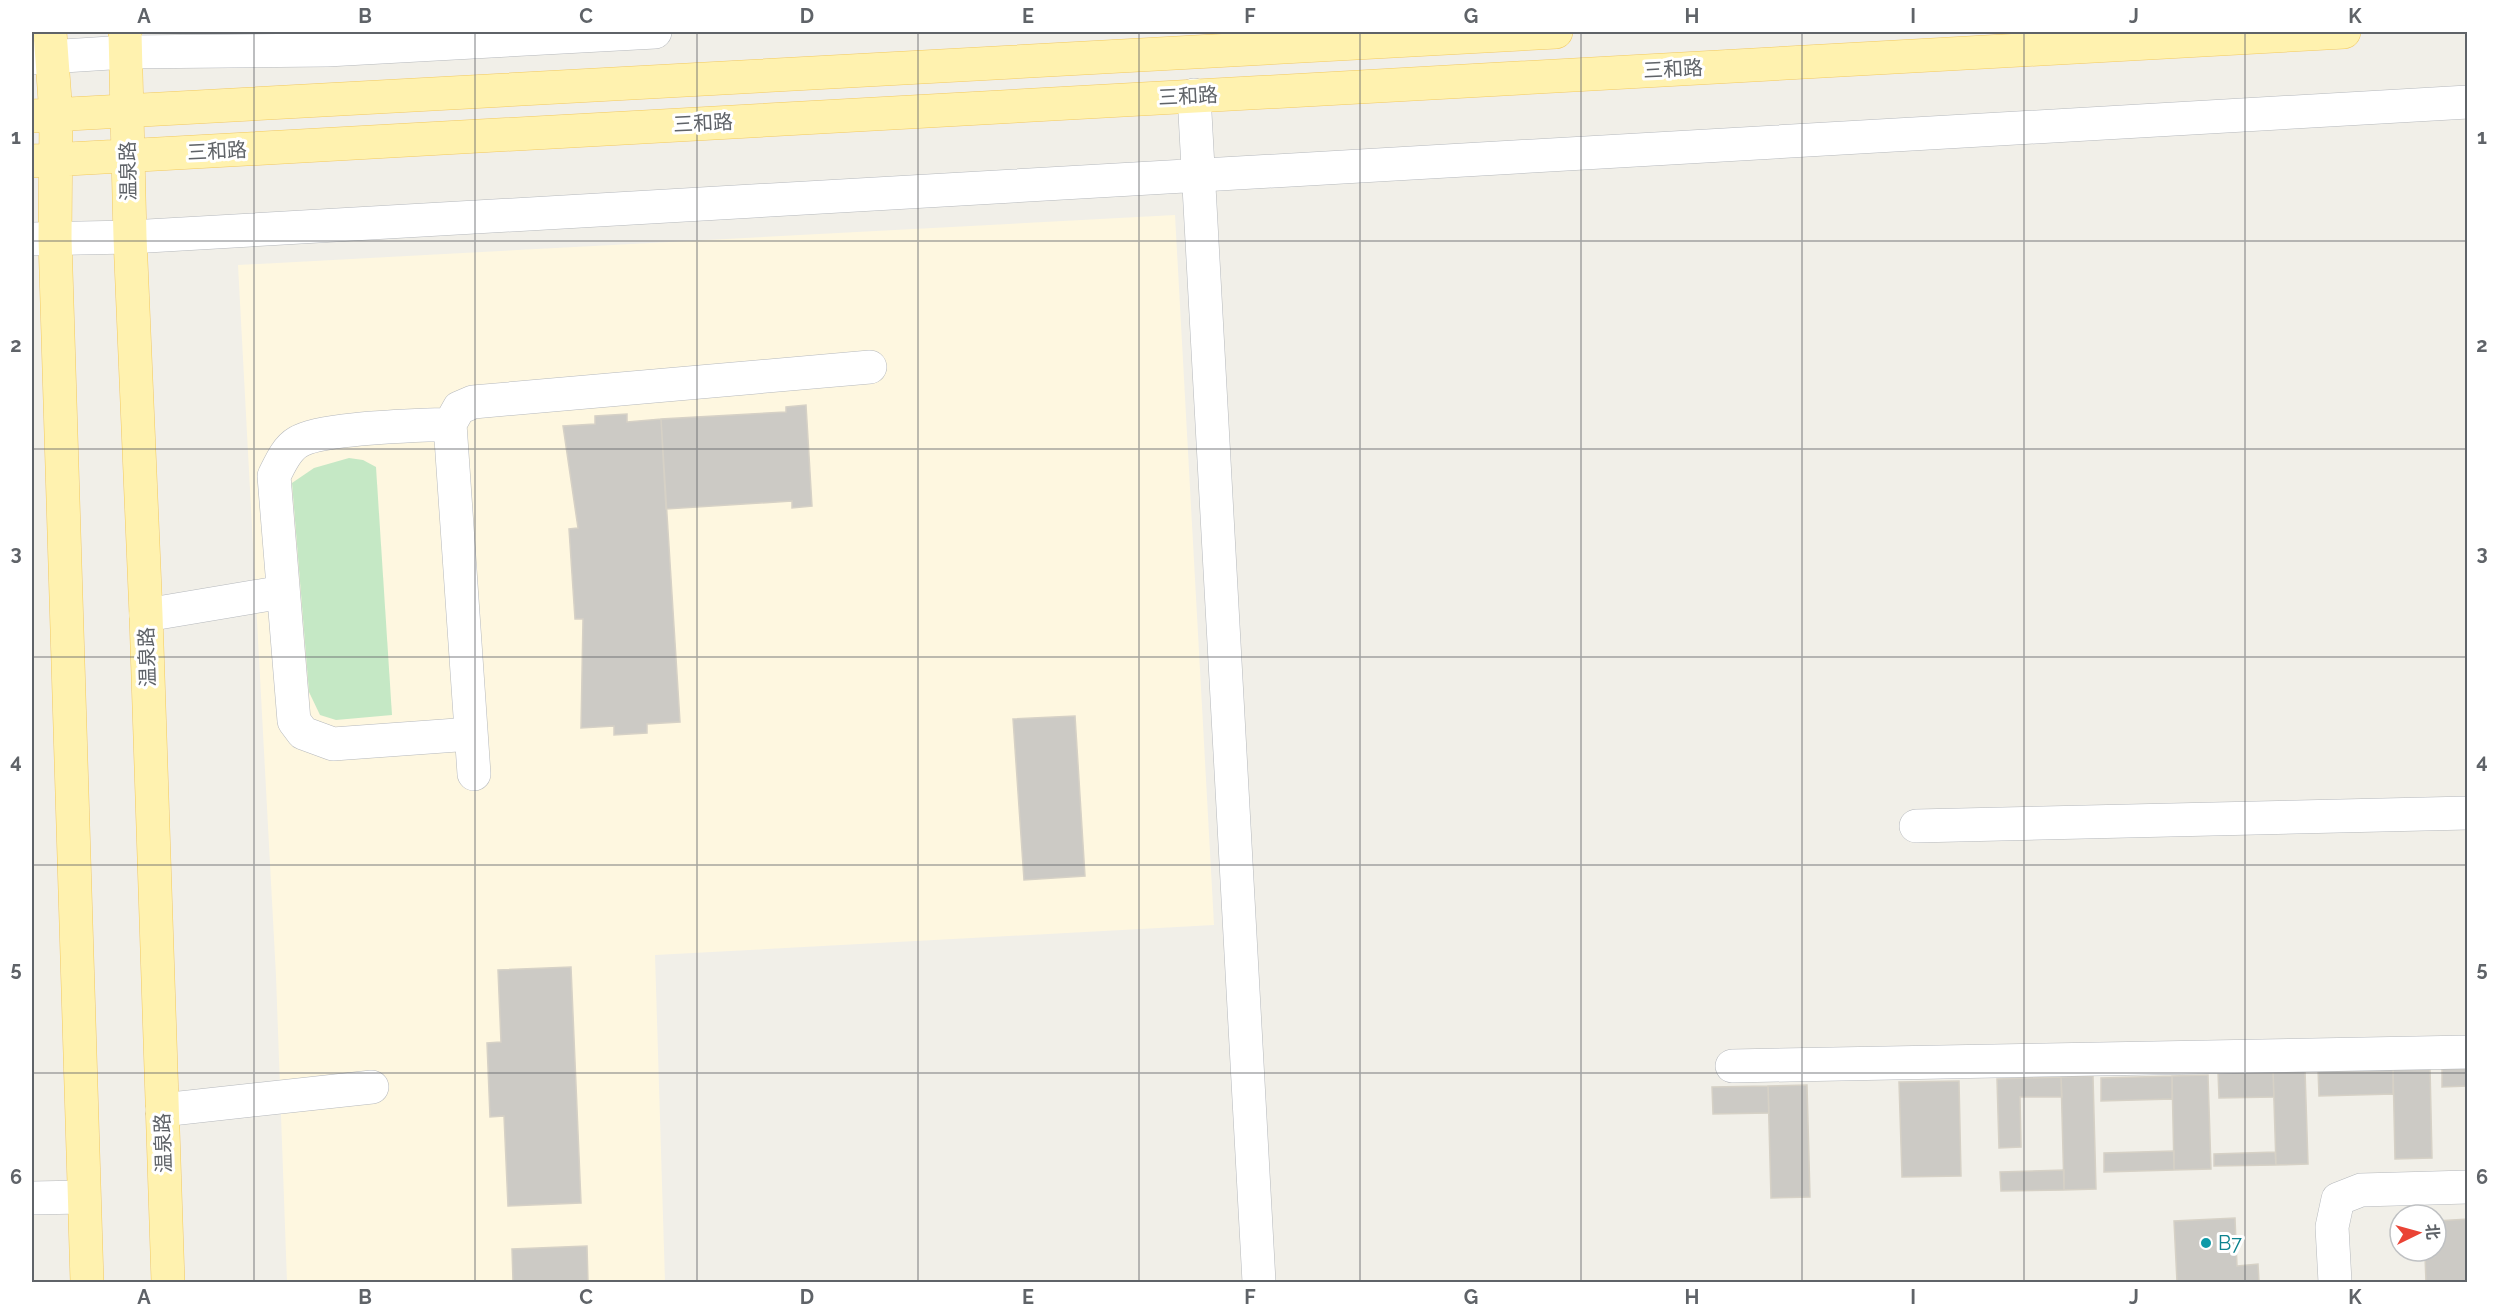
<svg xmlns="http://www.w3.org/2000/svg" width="2499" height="1314" font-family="Raleway,'Noto Sans SC',sans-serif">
<rect width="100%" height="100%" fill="#f1efe8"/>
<path fill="#fef7e0" d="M 1175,215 L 1214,925 L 655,955 L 665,1282 L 287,1282 L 276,976 L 238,265 Z"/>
<path fill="#c5e8c5" d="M 349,458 L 363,460 L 376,467 L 392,715 L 336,720 L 320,715 L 309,692 L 292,483 L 314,468 Z"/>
<path fill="#cccac5" stroke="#d6d1c6" stroke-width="1.5" d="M 806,405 L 812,506 L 792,508 L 792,501 L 666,509 L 661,419 L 786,412 L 786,407 Z
M 627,414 L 627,422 L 661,419 L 680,722 L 647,724 L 647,733 L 614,735 L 614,726 L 581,728 L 583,619 L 575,619 L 569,529 L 578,528 L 563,426 L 595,424 L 595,416 Z
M 1075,716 L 1085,876 L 1024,880 L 1013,719 Z
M 571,967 L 581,1203 L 508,1206 L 504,1116 L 490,1117 L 487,1043 L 501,1042 L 498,970 Z
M 2468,1064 L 2468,1086 L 2442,1087 L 2442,1065 Z
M 2393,1067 L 2393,1094 L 2319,1096 L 2318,1069 Z
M 2393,1067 L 2430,1067 L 2432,1158 L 2395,1159 Z
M 2273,1070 L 2274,1097 L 2219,1098 L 2218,1072 Z
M 2273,1070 L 2305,1070 L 2308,1164 L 2276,1165 Z
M 2208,1075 L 2211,1169 L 2174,1170 L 2172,1076 Z
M 2093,1076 L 2096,1189 L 2064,1190 L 2061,1077 Z
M 2172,1076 L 2172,1099 L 2101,1101 L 2101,1078 Z
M 2061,1077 L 2062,1097 L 2020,1097 L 2021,1147 L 1999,1148 L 1997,1079 Z
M 1959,1081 L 1961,1176 L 1902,1177 L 1899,1082 Z
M 1807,1085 L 1810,1197 L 1771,1198 L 1768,1086 Z
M 1768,1086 L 1769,1113 L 1713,1114 L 1712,1087 Z
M 2174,1151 L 2174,1170 L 2104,1172 L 2104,1153 Z
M 2275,1152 L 2276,1165 L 2214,1166 L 2214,1154 Z
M 2064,1170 L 2064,1190 L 2001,1191 L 2000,1172 Z
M 2235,1218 L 2237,1266 L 2258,1264 L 2259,1282 L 2177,1282 L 2174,1221 Z
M 2468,1219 L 2468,1282 L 2426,1282 L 2425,1256 L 2435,1256 L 2436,1251 L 2436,1221 Z
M 587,1246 L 588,1282 L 513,1282 L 512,1249 Z"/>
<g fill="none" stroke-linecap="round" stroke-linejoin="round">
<g stroke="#b5b8bc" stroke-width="34">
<path id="minor" d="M 32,58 L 126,52 L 327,50 L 655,32
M 1194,95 L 1259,1282
M 32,239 L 130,237 L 2468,102
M 450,424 C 418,426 322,427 298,442 C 286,449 280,464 274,476 L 294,721 L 303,733 L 333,744 L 471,734
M 146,615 L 283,592
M 474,774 L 450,424 L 459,408 L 473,402 L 870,367
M 1916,826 L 2468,813
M 1732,1066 L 2468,1052
M 162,1110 L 372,1087
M 32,1198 L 83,1197
M 2335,1282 L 2332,1227 L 2338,1199 L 2361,1190 L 2468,1187"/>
</g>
<g stroke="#f2c960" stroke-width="34">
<path id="major" d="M 50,32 L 56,115 L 55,238 L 87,1282
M 125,32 L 130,237 L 146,615 L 168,1282
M 32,116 L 1556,32
M 32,161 L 2344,32"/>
</g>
<use href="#minor" stroke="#fff" stroke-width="33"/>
<use href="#major" stroke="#fff2af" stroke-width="33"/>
</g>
<path fill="none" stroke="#5f6368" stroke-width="1.5" stroke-opacity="0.55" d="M 254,32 L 254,1282M 475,32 L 475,1282M 697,32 L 697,1282M 918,32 L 918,1282M 1139,32 L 1139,1282M 1360,32 L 1360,1282M 1581,32 L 1581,1282M 1802,32 L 1802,1282M 2024,32 L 2024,1282M 2245,32 L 2245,1282M 32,241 L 2468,241M 32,449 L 2468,449M 32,657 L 2468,657M 32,865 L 2468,865M 32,1073 L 2468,1073"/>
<circle fill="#0f9aa8" stroke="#fff" stroke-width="2" cx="2206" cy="1243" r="6"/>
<g text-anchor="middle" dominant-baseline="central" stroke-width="6" stroke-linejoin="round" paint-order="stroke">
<g font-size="20" fill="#5f6368" stroke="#fff">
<text transform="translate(1673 69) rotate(-3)">三和路</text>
<text transform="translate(1188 96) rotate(-3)">三和路</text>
<text transform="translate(703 123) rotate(-3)">三和路</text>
<text transform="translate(217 151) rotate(-3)">三和路</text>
<text transform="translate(128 171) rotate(-91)">温泉路</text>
<text transform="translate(147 657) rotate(-92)">温泉路</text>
<text transform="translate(163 1143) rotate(-92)">温泉路</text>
</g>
<g font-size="20" fill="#0d838f" stroke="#fff" text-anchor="start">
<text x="2218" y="1243">B7</text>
</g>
</g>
<rect width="2499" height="1314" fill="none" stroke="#ffffff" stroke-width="66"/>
<g transform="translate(2418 1233) rotate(85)"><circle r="28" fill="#ffffff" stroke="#bfc1c3" stroke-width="1.5"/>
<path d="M0-4.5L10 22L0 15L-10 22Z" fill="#ea4335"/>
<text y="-9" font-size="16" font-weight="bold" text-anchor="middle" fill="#5f6368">北</text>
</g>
<rect x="33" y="33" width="2433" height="1248" fill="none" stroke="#5f6368" stroke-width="2"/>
<g font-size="20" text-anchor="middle" font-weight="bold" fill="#5f6368">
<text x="144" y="23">A</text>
<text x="365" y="23">B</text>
<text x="586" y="23">C</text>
<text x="807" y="23">D</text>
<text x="1028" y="23">E</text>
<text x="1250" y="23">F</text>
<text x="1471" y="23">G</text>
<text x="1692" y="23">H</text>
<text x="1913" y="23">I</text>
<text x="2134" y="23">J</text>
<text x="2355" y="23">K</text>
<text x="16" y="144">1</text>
<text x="2482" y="144">1</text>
<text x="16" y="352">2</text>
<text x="2482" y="352">2</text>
<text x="16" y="560">3</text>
<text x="2482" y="560">3</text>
<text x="16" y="768">4</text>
<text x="2482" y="768">4</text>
<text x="16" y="976">5</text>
<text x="2482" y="976">5</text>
<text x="16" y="1184">6</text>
<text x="2482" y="1184">6</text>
<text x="144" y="1304">A</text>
<text x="365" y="1304">B</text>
<text x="586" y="1304">C</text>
<text x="807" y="1304">D</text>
<text x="1028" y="1304">E</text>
<text x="1250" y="1304">F</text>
<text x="1471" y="1304">G</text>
<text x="1692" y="1304">H</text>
<text x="1913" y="1304">I</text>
<text x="2134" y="1304">J</text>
<text x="2355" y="1304">K</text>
</g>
</svg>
